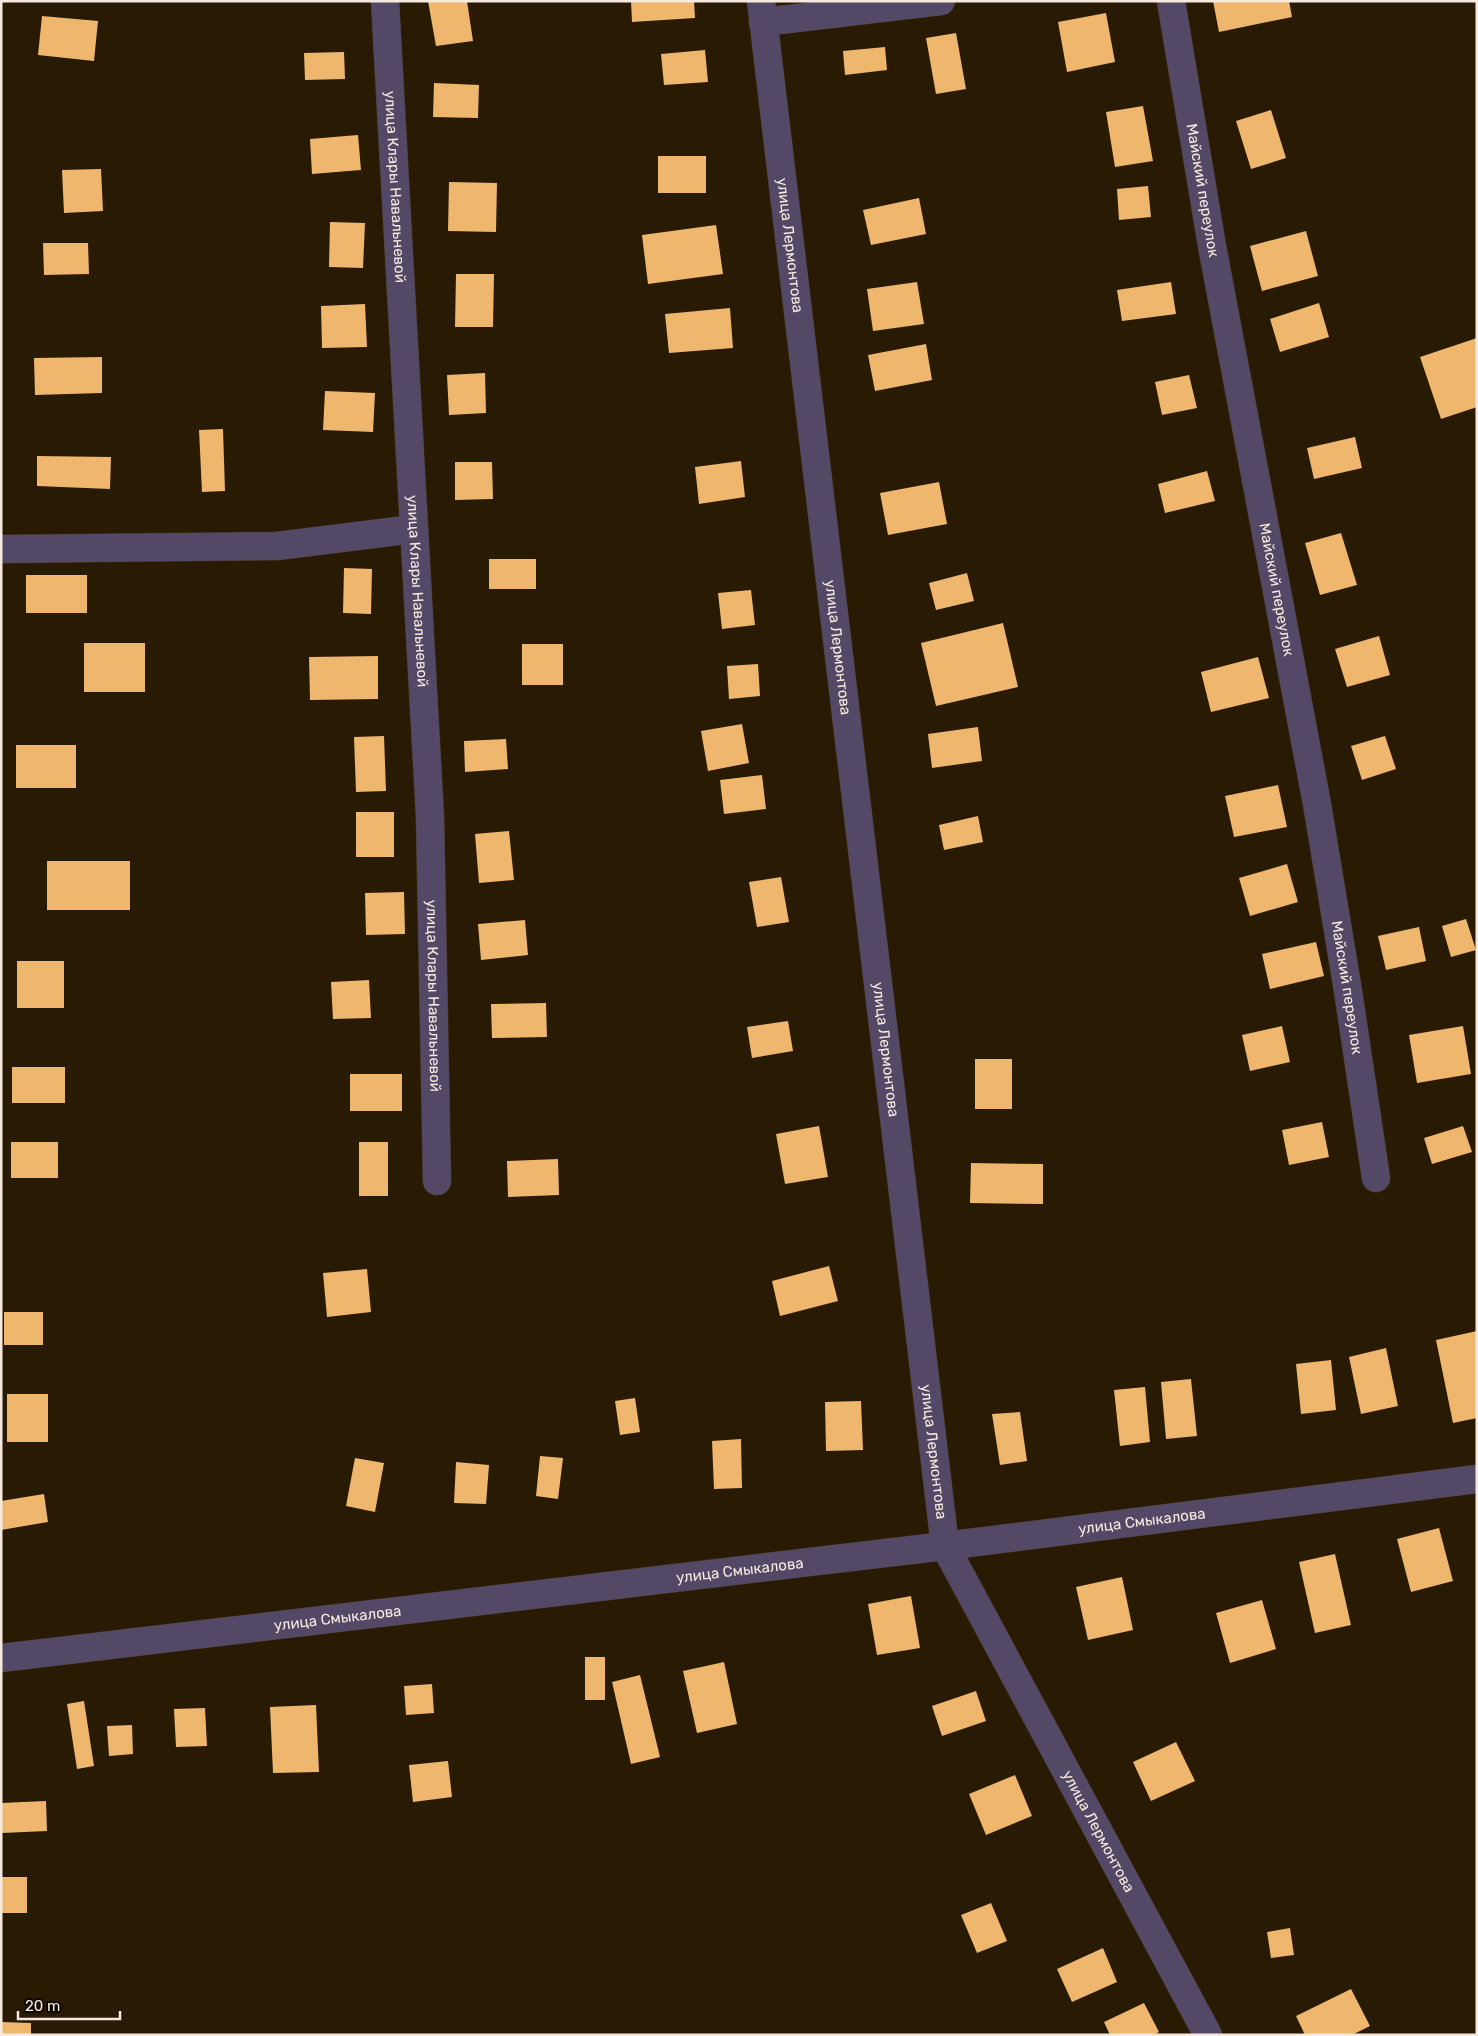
<svg xmlns="http://www.w3.org/2000/svg" width="1478" height="2036" font-family="Rubik,sans-serif">
<rect width="100%" height="100%" fill="#291a04"/>
<path fill="#efb76e" d="M 428,1 L 467,1 L 473,41 L 436,46 Z
M 631,1 L 694,1 L 695,18 L 632,22 Z
M 1213,1 L 1289,1 L 1292,17 L 1219,32 Z
M 1106,13 L 1115,62 L 1067,72 L 1058,22 Z
M 42,16 L 98,21 L 94,61 L 38,55 Z
M 956,33 L 966,89 L 936,94 L 926,38 Z
M 885,47 L 887,70 L 845,75 L 843,51 Z
M 705,50 L 708,82 L 664,85 L 661,54 Z
M 344,52 L 345,79 L 305,80 L 304,53 Z
M 434,83 L 479,85 L 478,118 L 433,117 Z
M 1143,106 L 1153,161 L 1115,167 L 1106,112 Z
M 1271,110 L 1286,158 L 1251,169 L 1236,121 Z
M 358,135 L 361,170 L 312,174 L 310,139 Z
M 658,156 L 706,156 L 706,193 L 658,193 Z
M 101,169 L 103,211 L 64,213 L 62,170 Z
M 449,182 L 497,183 L 496,232 L 448,231 Z
M 1148,186 L 1151,217 L 1119,220 L 1117,189 Z
M 919,198 L 926,234 L 871,245 L 863,210 Z
M 330,222 L 365,223 L 363,268 L 329,267 Z
M 716,225 L 723,274 L 648,284 L 642,235 Z
M 1306,231 L 1318,276 L 1262,291 L 1250,246 Z
M 43,243 L 88,243 L 89,274 L 44,275 Z
M 456,274 L 494,274 L 493,327 L 455,327 Z
M 917,282 L 924,324 L 873,331 L 867,289 Z
M 1171,282 L 1176,314 L 1122,321 L 1117,290 Z
M 1319,303 L 1329,337 L 1280,352 L 1270,319 Z
M 365,304 L 367,347 L 322,348 L 321,306 Z
M 730,308 L 733,348 L 669,353 L 665,314 Z
M 1477,338 L 1477,407 L 1441,419 L 1420,357 Z
M 926,344 L 932,380 L 875,391 L 868,355 Z
M 102,357 L 102,393 L 35,395 L 34,358 Z
M 485,373 L 486,413 L 449,415 L 447,375 Z
M 1189,375 L 1197,408 L 1162,415 L 1155,382 Z
M 325,391 L 375,393 L 373,432 L 323,430 Z
M 223,429 L 225,491 L 202,492 L 199,430 Z
M 1355,437 L 1362,468 L 1314,479 L 1307,448 Z
M 37,456 L 111,457 L 110,489 L 37,486 Z
M 741,461 L 745,497 L 699,504 L 695,467 Z
M 455,462 L 492,462 L 493,499 L 455,500 Z
M 1207,471 L 1215,501 L 1165,513 L 1158,484 Z
M 939,482 L 947,524 L 888,535 L 880,493 Z
M 1341,533 L 1357,585 L 1320,595 L 1305,543 Z
M 489,559 L 536,559 L 536,589 L 489,589 Z
M 344,568 L 372,569 L 371,614 L 343,613 Z
M 967,573 L 974,601 L 936,610 L 929,583 Z
M 26,575 L 87,575 L 87,613 L 26,613 Z
M 751,590 L 755,625 L 722,629 L 718,593 Z
M 1003,623 L 1018,687 L 936,706 L 921,643 Z
M 1379,636 L 1390,675 L 1347,687 L 1335,649 Z
M 84,643 L 145,643 L 145,692 L 84,692 Z
M 522,644 L 563,644 L 563,685 L 522,685 Z
M 378,656 L 378,699 L 310,700 L 309,657 Z
M 1258,657 L 1269,698 L 1211,712 L 1201,672 Z
M 758,664 L 760,696 L 729,699 L 727,666 Z
M 742,724 L 749,763 L 708,771 L 701,731 Z
M 978,727 L 982,761 L 932,768 L 928,734 Z
M 384,736 L 386,791 L 356,792 L 354,737 Z
M 1385,736 L 1396,769 L 1362,780 L 1351,746 Z
M 506,739 L 508,769 L 465,772 L 464,741 Z
M 16,745 L 76,745 L 76,788 L 16,788 Z
M 762,775 L 766,809 L 724,814 L 720,780 Z
M 1278,785 L 1287,827 L 1234,837 L 1225,796 Z
M 356,812 L 394,812 L 394,857 L 356,857 Z
M 978,816 L 983,842 L 944,850 L 939,825 Z
M 509,831 L 514,880 L 479,883 L 475,834 Z
M 47,861 L 130,861 L 130,910 L 47,910 Z
M 1287,864 L 1298,902 L 1250,916 L 1239,878 Z
M 781,877 L 789,922 L 757,927 L 749,882 Z
M 404,892 L 405,934 L 366,935 L 365,893 Z
M 1466,919 L 1476,950 L 1451,957 L 1442,926 Z
M 525,920 L 528,955 L 481,960 L 478,924 Z
M 1419,927 L 1426,961 L 1386,970 L 1378,936 Z
M 1316,942 L 1324,976 L 1270,989 L 1262,954 Z
M 17,961 L 64,961 L 64,1008 L 17,1008 Z
M 369,980 L 371,1018 L 333,1019 L 331,982 Z
M 546,1003 L 547,1037 L 492,1038 L 491,1004 Z
M 788,1021 L 793,1051 L 752,1058 L 747,1027 Z
M 1282,1026 L 1290,1062 L 1250,1071 L 1242,1035 Z
M 1463,1026 L 1471,1074 L 1417,1083 L 1409,1035 Z
M 975,1059 L 1012,1059 L 1012,1109 L 975,1109 Z
M 12,1067 L 65,1067 L 65,1103 L 12,1103 Z
M 350,1074 L 402,1074 L 402,1111 L 350,1111 Z
M 1322,1122 L 1329,1157 L 1289,1165 L 1282,1130 Z
M 819,1126 L 828,1177 L 785,1184 L 776,1134 Z
M 1463,1126 L 1472,1152 L 1432,1164 L 1424,1138 Z
M 11,1142 L 58,1142 L 58,1178 L 11,1178 Z
M 359,1142 L 388,1142 L 388,1196 L 359,1196 Z
M 558,1159 L 559,1195 L 508,1197 L 507,1161 Z
M 971,1163 L 1043,1164 L 1043,1204 L 970,1203 Z
M 829,1266 L 838,1301 L 780,1316 L 772,1281 Z
M 367,1269 L 371,1312 L 327,1317 L 323,1273 Z
M 4,1312 L 43,1312 L 43,1345 L 4,1345 Z
M 1477,1331 L 1477,1418 L 1453,1423 L 1436,1340 Z
M 1386,1348 L 1398,1406 L 1361,1414 L 1349,1357 Z
M 1331,1360 L 1336,1410 L 1301,1414 L 1296,1364 Z
M 1191,1379 L 1197,1436 L 1166,1439 L 1161,1382 Z
M 1145,1387 L 1150,1442 L 1120,1446 L 1114,1390 Z
M 7,1394 L 48,1394 L 48,1442 L 7,1442 Z
M 635,1398 L 640,1432 L 620,1435 L 615,1401 Z
M 861,1401 L 863,1450 L 826,1451 L 825,1402 Z
M 1020,1412 L 1027,1461 L 1000,1465 L 992,1414 Z
M 741,1439 L 742,1488 L 714,1489 L 712,1441 Z
M 540,1456 L 563,1458 L 558,1499 L 536,1496 Z
M 355,1458 L 384,1463 L 375,1512 L 346,1506 Z
M 456,1462 L 489,1465 L 486,1504 L 454,1503 Z
M 44,1494 L 48,1522 L 1,1530 L 1,1501 Z
M 1439,1528 L 1453,1581 L 1411,1592 L 1397,1539 Z
M 1335,1554 L 1351,1625 L 1315,1633 L 1299,1562 Z
M 1122,1577 L 1133,1630 L 1088,1640 L 1076,1587 Z
M 911,1596 L 920,1648 L 877,1655 L 868,1604 Z
M 1262,1600 L 1276,1649 L 1230,1663 L 1216,1613 Z
M 585,1657 L 605,1657 L 605,1700 L 585,1700 Z
M 724,1662 L 737,1724 L 697,1733 L 683,1671 Z
M 640,1675 L 660,1757 L 631,1764 L 612,1682 Z
M 432,1684 L 434,1713 L 406,1715 L 404,1686 Z
M 976,1691 L 986,1721 L 942,1736 L 932,1706 Z
M 84,1701 L 94,1766 L 77,1769 L 67,1704 Z
M 316,1705 L 319,1772 L 273,1773 L 270,1707 Z
M 205,1708 L 207,1746 L 176,1747 L 174,1709 Z
M 132,1725 L 133,1754 L 109,1756 L 107,1726 Z
M 1176,1742 L 1195,1781 L 1151,1801 L 1133,1762 Z
M 448,1761 L 452,1797 L 413,1802 L 409,1765 Z
M 1015,1775 L 1032,1816 L 986,1835 L 969,1794 Z
M 46,1801 L 47,1831 L 2,1833 L 1,1803 Z
M 1,1877 L 27,1877 L 27,1913 L 1,1913 Z
M 991,1903 L 1007,1941 L 977,1953 L 961,1915 Z
M 1290,1928 L 1294,1955 L 1271,1958 L 1267,1932 Z
M 1103,1948 L 1117,1982 L 1072,2002 L 1057,1969 Z
M 1351,1989 L 1370,2026 L 1352,2035 L 1305,2035 L 1296,2016 Z
M 1144,2003 L 1159,2032 L 1154,2035 L 1110,2035 L 1104,2022 Z
M 1,2022 L 31,2023 L 31,2035 L 1,2035 Z"/>
<g fill="none" stroke-linecap="round" stroke-linejoin="round">
<g stroke="#463722" stroke-width="29">
<g id="minor">
<path id="s1" d="M 385,1 L 430,817 L 437,1181"/>
<path id="s2" d="M 761,1 L 945,1546 L 1208,2035"/>
<path id="s3" d="M 1171,1 L 1212,246 L 1317,804 L 1348,991 L 1376,1178"/>
<path d="M 763,22 L 941,1"/>
<path d="M 1,549 L 277,546 L 414,529"/>
<path id="s4" d="M 1,1658 L 945,1546 L 1477,1479"/>
</g>
</g>
<use href="#minor" stroke="#534967" stroke-width="28"/>
</g>
<g text-anchor="middle" dominant-baseline="central" stroke-width="5" stroke-linejoin="round" paint-order="stroke">
<g font-size="15" fill="#f5eadd" stroke="#0d0601">
<text stroke="none"><textPath href="#s1" startOffset="186">улица Клары Навальневой</textPath></text>
<text stroke="none"><textPath href="#s3" startOffset="192">Майский переулок</textPath></text>
<text stroke="none"><textPath href="#s2" startOffset="246">улица Лермонтова</textPath></text>
<text stroke="none"><textPath href="#s3" startOffset="598">Майский переулок</textPath></text>
<text stroke="none"><textPath href="#s1" startOffset="591">улица Клары Навальневой</textPath></text>
<text stroke="none"><textPath href="#s2" startOffset="651">улица Лермонтова</textPath></text>
<text stroke="none"><textPath href="#s3" startOffset="1002">Майский переулок</textPath></text>
<text stroke="none"><textPath href="#s1" startOffset="996">улица Клары Навальневой</textPath></text>
<text stroke="none"><textPath href="#s2" startOffset="1056">улица Лермонтова</textPath></text>
<text stroke="none"><textPath href="#s2" startOffset="1461">улица Лермонтова</textPath></text>
<text stroke="none"><textPath href="#s4" startOffset="1149">улица Смыкалова</textPath></text>
<text stroke="none"><textPath href="#s4" startOffset="744">улица Смыкалова</textPath></text>
<text stroke="none"><textPath href="#s4" startOffset="339">улица Смыкалова</textPath></text>
<text stroke="none"><textPath href="#s2" startOffset="1880">улица Лермонтова</textPath></text>
</g>
</g>
<rect width="1478" height="2036" fill="none" stroke="#f5eadd" stroke-width="5"/>
<path d="M18 2011v8h102v-8" fill="none" stroke="#f5eadd" stroke-width="2.5"/>
<text x="25" y="2011" font-size="15" fill="#f5eadd" stroke="#0d0601" stroke-width="4" paint-order="stroke">20 m</text>
</svg>
